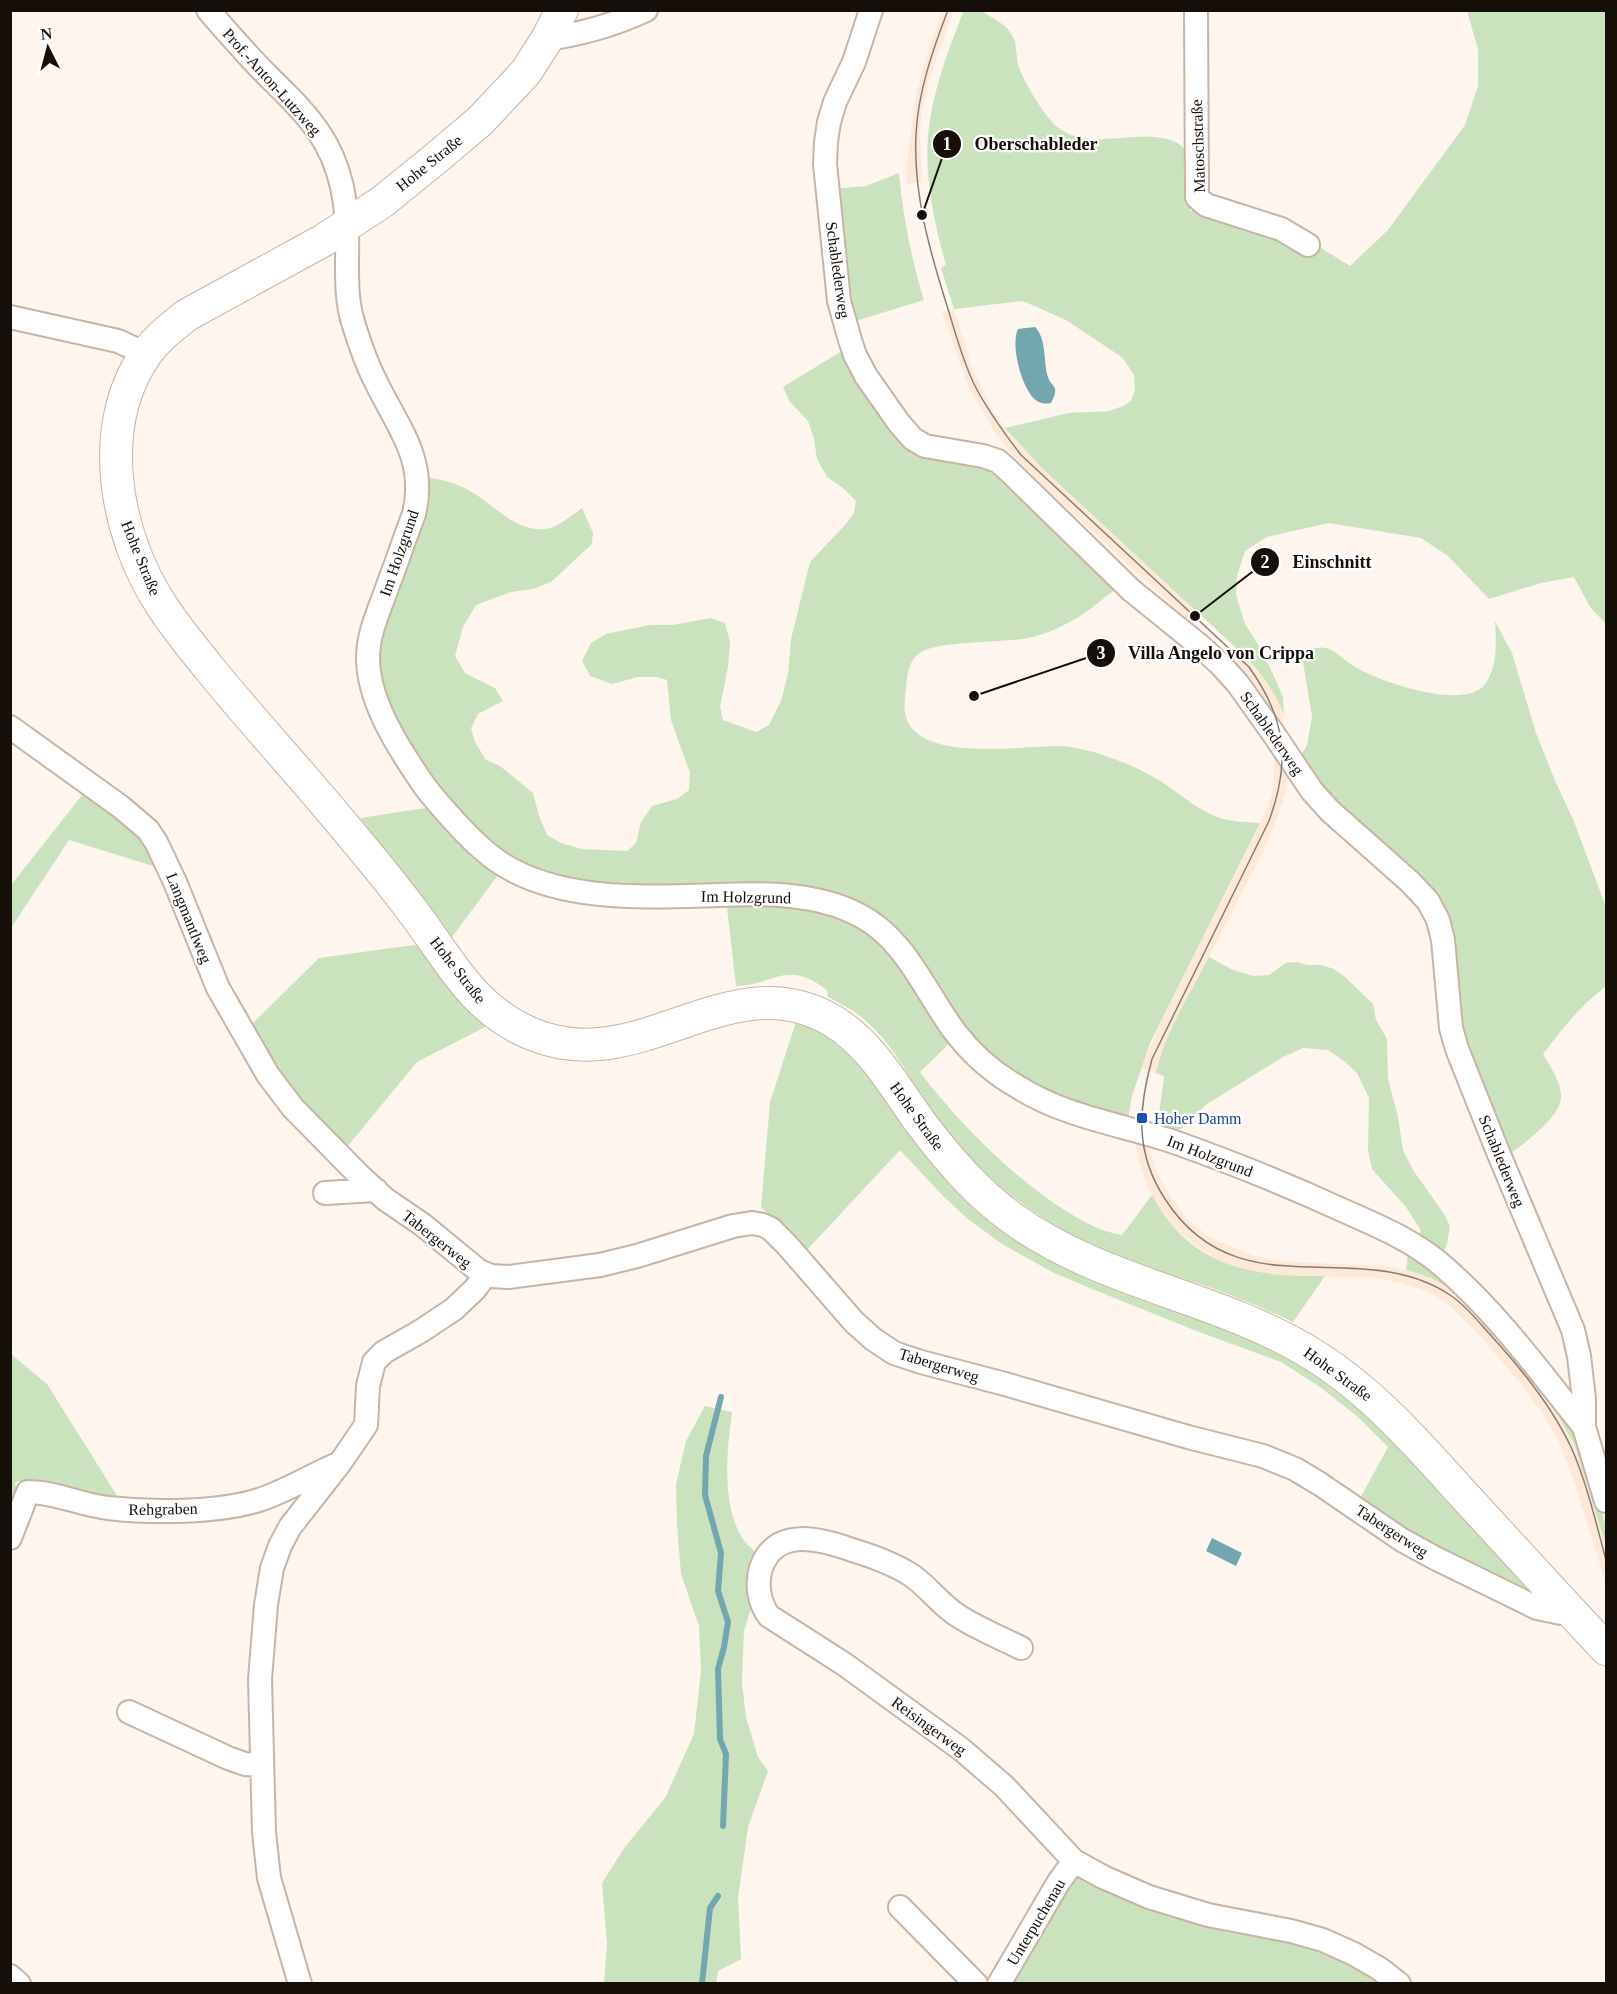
<svg xmlns="http://www.w3.org/2000/svg" width="1617" height="1994" font-family="'Times New Roman',serif">
<rect width="100%" height="100%" fill="#fdf5ee"/>
<path fill="#fee8d7" d="M 942,11 L 953,11 L 929,81 L 922,110 L 920,131 L 922,182 L 906,184 L 907,161 L 916,94 L 931,42 Z
M 954,309 L 972,368 L 991,408 L 1005,428 L 1044,470 L 1196,609 L 1186,618 L 1038,481 L 1012,454 L 997,436 L 970,390 L 942,312 Z
M 1238,649 L 1266,680 L 1279,703 L 1285,728 L 1271,720 L 1227,662 Z
M 1274,745 L 1289,770 L 1287,788 L 1275,824 L 1263,852 L 1172,1029 L 1156,1073 L 1141,1068 L 1163,1016 L 1268,807 L 1274,784 Z
M 1134,1137 L 1147,1141 L 1156,1171 L 1169,1194 L 1186,1218 L 1209,1237 L 1251,1255 L 1268,1259 L 1294,1262 L 1384,1266 L 1406,1270 L 1431,1278 L 1451,1289 L 1471,1306 L 1536,1380 L 1566,1427 L 1582,1467 L 1606,1545 L 1606,1584 L 1572,1475 L 1560,1444 L 1543,1414 L 1523,1386 L 1473,1328 L 1450,1306 L 1430,1292 L 1397,1282 L 1377,1278 L 1286,1276 L 1258,1273 L 1232,1267 L 1211,1256 L 1191,1242 L 1171,1224 L 1157,1204 L 1148,1187 L 1139,1162 Z"/>
<path fill="#cae3be" d="M 981,11 C 991,17 1008,25 1013,37 C 1017,45 1016,55 1018,64 C 1021,78 1047,121 1060,129 C 1094,152 1136,127 1173,141 C 1179,143 1186,150 1191,154 L 1190,212 L 1205,194 L 1313,243 L 1350,266 L 1388,230 L 1465,125 L 1478,86 L 1478,49 L 1467,11 L 1606,11 L 1606,624 L 1590,607 L 1574,577 L 1541,583 L 1489,599 L 1448,556 L 1421,538 L 1329,523 L 1267,537 L 1245,551 L 1237,576 L 1236,595 L 1245,624 L 1264,654 L 1283,697 L 1284,716 C 1276,694 1264,677 1249,660 L 1044,470 L 1005,428 L 1068,413 L 1109,411 L 1123,406 L 1131,401 L 1135,390 L 1134,375 L 1123,358 L 1066,320 L 1023,301 L 954,309 L 941,268 L 946,265 C 934,223 923,171 929,127 C 934,87 949,49 963,12 Z
M 899,173 C 903,217 911,258 924,300 L 849,323 L 831,189 L 866,186 Z
M 845,349 L 892,428 L 1000,472 L 1118,587 C 1090,610 1069,627 1033,637 C 1006,644 934,639 917,655 C 906,665 907,684 905,698 C 895,768 1020,745 1060,746 C 1073,747 1088,750 1100,754 C 1122,761 1143,770 1162,782 C 1182,795 1197,810 1220,818 C 1232,822 1248,822 1260,823 L 1150,1043 L 1132,1096 L 1127,1123 L 1090,1114 L 1003,1071 L 944,1005 L 841,902 L 590,889 L 527,871 L 473,834 L 396,734 L 373,659 L 424,477 C 441,479 457,483 472,492 C 495,506 516,532 546,529 C 555,529 574,514 582,508 L 593,533 L 592,544 L 551,582 L 533,589 L 511,592 L 476,605 L 463,627 L 455,656 L 465,673 L 495,688 L 503,701 L 478,714 L 471,728 L 475,742 L 486,760 L 500,766 L 533,793 L 539,816 L 547,835 L 561,843 L 581,849 L 627,851 L 636,843 L 641,822 L 652,806 L 677,799 L 689,790 L 690,773 L 671,720 L 667,680 L 656,677 L 638,677 L 612,684 L 590,676 L 582,661 L 591,643 L 606,634 L 650,625 L 673,625 L 711,618 L 725,623 L 730,642 L 728,667 L 720,707 L 723,720 L 756,732 L 769,725 L 781,701 L 788,674 L 791,639 L 810,562 L 845,525 L 854,513 L 856,501 L 843,488 L 827,477 L 817,459 L 814,439 L 808,421 L 790,402 L 783,387 Z
M 1495,621 L 1512,653 L 1536,733 L 1556,783 L 1573,819 L 1606,907 L 1606,986 C 1581,1005 1562,1029 1543,1054 C 1550,1066 1559,1079 1561,1093 C 1565,1115 1523,1144 1507,1156 L 1463,1050 L 1448,935 L 1351,819 L 1298,761 L 1307,745 L 1312,717 L 1303,662 L 1309,650 C 1331,641 1339,658 1357,668 C 1381,682 1466,712 1486,683 C 1498,664 1496,642 1495,621 Z
M 83,794 L 147,838 L 163,869 L 69,840 L 11,928 L 11,885 Z
M 432,807 L 501,871 L 452,937 L 360,818 Z
M 726,899 L 791,900 L 872,928 L 954,1039 L 920,1072 C 961,1127 1033,1198 1095,1227 C 1103,1231 1113,1233 1122,1235 L 1152,1195 C 1190,1267 1251,1277 1325,1276 L 1293,1322 C 1263,1308 1232,1295 1200,1284 C 1163,1272 1125,1261 1089,1244 C 1058,1229 1028,1209 1001,1187 C 973,1163 949,1136 928,1106 C 909,1077 893,1045 867,1022 C 855,1011 841,1004 828,997 L 827,990 C 786,959 776,985 736,986 Z
M 421,944 L 487,1026 L 417,1062 L 347,1147 L 297,1097 L 250,1026 L 319,958 Z
M 1209,957 L 1231,969 L 1253,976 L 1269,975 L 1286,963 L 1297,962 L 1307,965 L 1321,965 L 1334,969 L 1345,977 L 1373,1004 L 1376,1020 L 1387,1039 L 1388,1079 L 1398,1117 L 1403,1150 L 1413,1170 L 1444,1214 L 1450,1226 L 1447,1244 L 1442,1256 L 1422,1242 L 1420,1229 L 1406,1207 L 1372,1169 L 1368,1151 L 1369,1098 L 1357,1073 L 1344,1061 L 1328,1050 L 1303,1048 L 1283,1057 L 1207,1104 L 1174,1135 L 1157,1130 L 1164,1076 L 1156,1073 C 1165,1032 1190,994 1209,957 Z
M 796,1022 L 823,1032 L 845,1046 L 866,1069 L 937,1165 L 1341,1387 L 1539,1591 L 1531,1598 L 1357,1504 L 1388,1447 L 1358,1417 L 1320,1387 L 1281,1362 L 1194,1330 L 1092,1289 L 1052,1272 L 1002,1244 L 968,1219 L 944,1197 L 900,1150 L 806,1251 L 761,1207 L 770,1102 Z
M 1409,1248 L 1448,1278 L 1483,1312 L 1547,1387 L 1571,1427 L 1583,1454 L 1606,1526 L 1606,1545 L 1575,1446 L 1551,1402 L 1536,1380 L 1471,1306 L 1451,1289 L 1431,1278 L 1406,1270 Z
M 11,1354 L 47,1384 L 116,1494 L 118,1498 L 115,1501 L 18,1481 L 15,1483 L 15,1486 L 23,1490 L 11,1524 Z
M 705,1406 L 732,1412 C 727,1451 721,1502 742,1538 C 746,1544 753,1549 758,1555 L 752,1605 L 744,1631 L 742,1683 L 746,1717 L 758,1757 L 768,1771 L 748,1827 L 738,1898 L 741,1959 L 718,1971 L 716,1983 L 604,1983 L 607,1944 L 602,1883 L 625,1847 L 665,1798 L 694,1734 L 701,1671 L 699,1626 L 681,1574 L 677,1524 L 676,1484 L 686,1441 Z
M 1078,1875 L 1296,1938 L 1390,1984 L 1008,1984 L 1071,1879 Z"/>
<path fill="#72a7b0" d="M 1035,327 C 1047,339 1043,361 1048,377 C 1049,382 1054,385 1055,389 C 1056,394 1053,399 1051,403 C 1046,404 1042,404 1037,401 C 1022,391 1010,345 1018,329 Z
M 1212,1538 L 1242,1553 L 1236,1566 L 1206,1551 Z"/>
<g fill="none" stroke-linecap="round" stroke-linejoin="round">
<path stroke="#72a7b0" stroke-width="6" d="M 721,1397 L 706,1456 L 705,1495 L 721,1553 L 718,1591 L 728,1622 L 724,1647 L 718,1669 L 720,1739 L 726,1754 L 723,1826
M 702,1984 L 710,1908 L 718,1896"/>
<g stroke="#c8b4a5" stroke-width="26">
<path id="minor" d="M 208,10 C 227,32 246,54 267,75 C 288,96 311,117 326,144 C 347,182 348,221 347,263 C 347,283 347,303 353,322 C 359,342 366,363 376,382 C 398,428 427,459 414,514 C 405,537 397,562 388,585 C 380,609 368,632 368,658 C 368,701 398,747 421,781 C 429,793 438,803 448,814 C 462,830 478,847 496,860 C 557,903 648,897 718,895 C 765,893 817,893 859,915 C 906,939 925,992 955,1032 C 972,1054 993,1073 1018,1087 C 1065,1117 1124,1125 1177,1143 C 1233,1163 1288,1185 1342,1210 C 1378,1226 1415,1241 1445,1268 C 1498,1314 1540,1372 1584,1427
M 871,10 L 854,62 L 835,102 L 829,122 L 826,142 L 825,164 L 839,301 L 850,340 L 855,355 L 866,376 L 899,423 L 913,439 L 925,446 L 983,456 L 998,461 L 1009,471 L 1131,590 L 1199,645 L 1221,665 L 1238,684 L 1273,733 L 1312,791 L 1330,811 L 1409,881 L 1428,901 L 1438,920 L 1443,940 L 1451,1028 L 1457,1049 L 1498,1152 L 1573,1330 L 1579,1356 L 1584,1399 L 1584,1427 L 1606,1501
M 1196,10 L 1197,197 L 1206,205 L 1281,229 L 1308,245
M 547,39 C 582,34 614,25 646,10
M 10,317 L 118,341 L 146,354
M 10,727 L 121,807 L 148,830 L 156,842 L 175,882 L 218,988 L 268,1075 L 293,1108 L 359,1175 L 385,1199 L 423,1225 L 479,1271 L 491,1276 L 508,1277 L 600,1265 L 637,1256 L 733,1226 L 752,1223 L 763,1225 L 771,1229 L 787,1245 L 854,1322 L 873,1339 L 894,1353 L 921,1362 L 1005,1384 L 1188,1437 L 1263,1456 L 1295,1469 L 1320,1484 L 1402,1540 L 1435,1558 L 1537,1608 L 1561,1613 L 1567,1608
M 325,1193 L 376,1190
M 10,1538 L 28,1492 C 55,1492 81,1505 108,1508 C 152,1513 217,1513 259,1500 C 286,1491 312,1475 338,1464
M 1021,1648 C 1001,1638 979,1629 960,1617 C 941,1606 929,1587 911,1575 C 894,1564 872,1556 852,1550 C 821,1539 776,1526 761,1568 C 756,1584 759,1603 769,1616 L 844,1664 L 961,1749 L 1004,1786 L 1074,1861 L 1103,1877 L 1149,1897 L 1208,1915 L 1291,1931 L 1323,1940 L 1354,1954 L 1380,1969 L 1399,1984
M 129,1712 L 228,1758 L 245,1764 L 262,1765
M 900,1907 L 976,1984
M 10,1976 L 19,1984
M 300,1984 L 269,1878 L 264,1832 L 260,1679 L 266,1605 L 272,1568 L 280,1546 L 290,1527 L 340,1463 L 366,1425 L 368,1386 L 374,1362 L 384,1352 L 421,1331 L 454,1309 L 475,1289 L 486,1274
M 999,1984 L 1058,1883 L 1074,1861"/>
</g>
<g stroke="#c8b4a5" stroke-width="34">
<path id="secondary" d="M 562,10 L 547,39 L 526,72 L 480,121 L 435,159 L 382,202 L 324,240 L 187,315 C 172,327 157,338 146,354 C 95,427 115,535 162,606 C 176,628 193,648 209,668 C 256,726 307,780 354,838 C 376,864 397,890 417,917 C 451,963 475,1011 532,1034 C 641,1080 730,959 833,1021 C 872,1045 894,1086 920,1122 C 947,1158 976,1192 1012,1218 C 1101,1283 1213,1295 1307,1351 C 1368,1387 1415,1441 1462,1493 C 1510,1545 1558,1598 1606,1649"/>
</g>
<use href="#minor" stroke="#fff" stroke-width="22"/>
<use href="#secondary" stroke="#fff" stroke-width="32"/>
<path stroke="#857e78" stroke-width="1.5" d="M 948,10 C 933,49 918,92 916,134 C 913,194 930,252 948,309 C 956,335 963,362 975,386 C 988,411 1004,433 1021,455 L 1249,667 C 1286,719 1291,761 1269,821 L 1152,1059 C 1138,1110 1135,1153 1165,1199 C 1238,1313 1359,1234 1450,1295 C 1467,1306 1481,1325 1495,1340 C 1525,1373 1552,1407 1571,1447 C 1587,1483 1596,1523 1606,1560"/>
</g>
<rect fill="#1a4fb4" stroke="#fff" stroke-width="2" x="1136" y="1112" width="12" height="12" rx="3"/>
<g text-anchor="middle" dominant-baseline="central" stroke-width="4.5" stroke-linejoin="round" paint-order="stroke">
<g font-size="16" fill="#150e09" stroke="#fff">
<text transform="translate(272 82) rotate(48)">Prof.-Anton-Lutzweg</text>
<text transform="translate(1198 146) rotate(-92)">Matoschstraße</text>
<text transform="translate(429 163) rotate(-39)">Hohe Straße</text>
<text transform="translate(838 270) rotate(82)">Schablederweg</text>
<text transform="translate(399 553) rotate(-71)">Im Holzgrund</text>
<text transform="translate(141 558) rotate(68)">Hohe Straße</text>
<text transform="translate(1272 733) rotate(55)">Schablederweg</text>
<text transform="translate(746 897) rotate(1)">Im Holzgrund</text>
<text transform="translate(189 918) rotate(68)">Langmantlweg</text>
<text transform="translate(458 970) rotate(52)">Hohe Straße</text>
<text transform="translate(917 1116) rotate(54)">Hohe Straße</text>
<text transform="translate(1210 1156) rotate(21)">Im Holzgrund</text>
<text transform="translate(1502 1161) rotate(68)">Schablederweg</text>
<text transform="translate(437 1239) rotate(38)">Tabergerweg</text>
<text transform="translate(939 1365) rotate(17)">Tabergerweg</text>
<text transform="translate(1338 1374) rotate(36)">Hohe Straße</text>
<text transform="translate(163 1509) rotate(-1)">Rehgraben</text>
<text transform="translate(1392 1531) rotate(33)">Tabergerweg</text>
<text transform="translate(929 1726) rotate(36)">Reisingerweg</text>
<text transform="translate(1036 1922) rotate(-59)">Unterpuchenau</text>
</g>
<g font-size="16" fill="#164399" stroke="#fff" text-anchor="start">
<text x="1154" y="1118">Hoher Damm</text>
</g>
</g>
<path fill="none" stroke="#150e09" stroke-width="2" d="M922 215L947 144M1195 616L1265 562M974 696L1101 653"/>
<g fill="#150e09" stroke="#fff" stroke-width="2">
<circle cx="922" cy="215" r="6"/>
<circle cx="1195" cy="616" r="6"/>
<circle cx="974" cy="696" r="6"/>
<circle cx="947" cy="144" r="15"/>
<circle cx="1265" cy="562" r="15"/>
<circle cx="1101" cy="653" r="15"/>
</g>
<g font-size="18" text-anchor="middle" font-weight="bold" fill="#fff">
<text x="947" y="150">1</text>
<text x="1265" y="568">2</text>
<text x="1101" y="659">3</text>
</g>
<g font-size="18" text-anchor="middle" font-weight="bold" fill="#150e09" stroke="#fff" stroke-width="4.5" stroke-linejoin="round" paint-order="stroke">
<text x="1036" y="150">Oberschableder</text>
<text x="1332" y="568">Einschnitt</text>
<text x="1221" y="659">Villa Angelo von Crippa</text>
</g>
<rect width="1617" height="1994" fill="none" stroke="#150e09" stroke-width="24"/>
<g transform="translate(48 48) rotate(354)" stroke="#ffffff" stroke-width="4.5" paint-order="stroke">
<path d="M0-4.5L10 22L0 15L-10 22Z" fill="#150e09"/>
<text y="-9" font-size="16" font-weight="bold" text-anchor="middle" fill="#150e09">N</text>
</g>
</svg>
